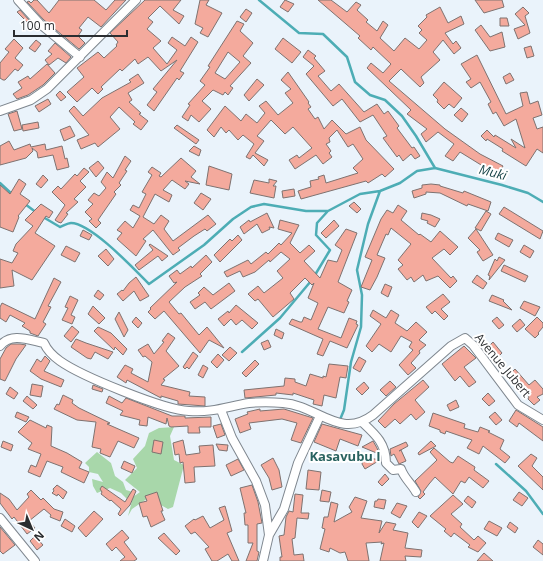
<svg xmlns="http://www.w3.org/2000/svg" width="543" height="561" font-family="'Open Sans',sans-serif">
<rect width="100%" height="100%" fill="#eaf3fb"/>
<path fill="#a8d7aa" d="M 174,427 L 170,436 L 174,460 L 184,465 L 173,507 L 168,509 L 159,504 L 157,492 L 132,509 L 128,516 L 133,497 L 140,492 L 125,480 L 137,468 L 133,459 L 145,446 L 149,433 L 159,428 Z
M 97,452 L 111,463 L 115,476 L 123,482 L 126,490 L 133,492 L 127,499 L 121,493 L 110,488 L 97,493 L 93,486 L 92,479 L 103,482 L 98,474 L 89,472 L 89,467 L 85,463 Z"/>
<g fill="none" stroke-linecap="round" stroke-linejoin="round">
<path stroke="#4dadb5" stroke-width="2.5" d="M 259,0 L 299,33 L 323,34 L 347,57 L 355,82 L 370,95 L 385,100 L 402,116 L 416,136 L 435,168
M 0,183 L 13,195
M 25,204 L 37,213
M 43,217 L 60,227 C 63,226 68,223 71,223 C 91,223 134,269 149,284 L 204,245 L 233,219 L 251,207 L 264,204 L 306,211 L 328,211 L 360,194 L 380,191 L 400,183 L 417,171 L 435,168 L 502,185 L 528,193 L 543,202
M 315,275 L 330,250 L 316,235 L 317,223 L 327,212
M 242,352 L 280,318 L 311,281
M 339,422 L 344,410 L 351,362 L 361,327 L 362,295 L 357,270 L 368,224 L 380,191
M 496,464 L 526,491 L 543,514"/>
</g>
<path fill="#f4aa9d" stroke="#7e7270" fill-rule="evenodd" d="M 34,0 L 37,0 L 49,13 L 59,0 L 94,0 L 106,10 L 115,0 L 126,0 L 101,27 L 88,17 L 79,28 L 82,30 L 78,36 L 85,43 L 79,49 L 44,20 L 27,2 L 29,1 L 31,3 Z
M 145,0 L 181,0 L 173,10 L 184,16 L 179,24 L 160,6 L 148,18 L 153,22 L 147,29 L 161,41 L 153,48 L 167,64 L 177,50 L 168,43 L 172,37 L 185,46 L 191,37 L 198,42 L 180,71 L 184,73 L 179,80 L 177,78 L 154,111 L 147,105 L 157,92 L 153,89 L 177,60 L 161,71 L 148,57 L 138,64 L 135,59 L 122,71 L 120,69 L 101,87 L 103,89 L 98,94 L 92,88 L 77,102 L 67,92 L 84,77 L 77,68 L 98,52 L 104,58 L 117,46 L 116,45 L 118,42 L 110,33 Z
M 200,0 L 209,0 L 206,5 L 222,13 L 208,37 L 200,33 L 203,28 L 195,24 Z
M 285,0 L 294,4 L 288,12 L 280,7 Z
M 318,0 L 331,0 L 347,12 L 356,2 L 361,5 L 357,10 L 368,20 L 366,22 L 377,31 L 383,21 L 388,25 L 380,38 L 394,51 L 405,38 L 419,49 L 427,40 L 419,33 L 422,30 L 418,26 L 427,17 L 426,15 L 440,7 L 448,23 L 461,16 L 464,24 L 445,33 L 453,44 L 456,41 L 461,48 L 454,54 L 443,40 L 433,52 L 440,60 L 421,77 L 424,83 L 420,87 L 401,69 L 389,81 L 445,129 L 480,154 L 503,166 L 499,173 L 492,169 L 489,174 L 484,171 L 486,168 L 460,152 L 453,161 L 445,156 L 454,144 L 438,132 L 426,142 L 421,134 L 427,129 L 407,114 L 411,110 L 367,68 L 371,63 L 383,73 L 391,64 L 373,47 L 371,50 L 358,38 L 360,36 Z
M 475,0 L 502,0 L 504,7 L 484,13 Z
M 523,7 L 529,13 L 525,16 L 530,33 L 518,39 L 514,29 L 525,25 L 515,14 Z
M 246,9 L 252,13 L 246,22 L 240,17 Z
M 20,10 L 29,20 L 27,22 L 17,12 Z
M 500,18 L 507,18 L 509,26 L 500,26 Z
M 237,21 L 244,24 L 240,31 L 253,43 L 243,56 L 251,63 L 230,86 L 233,88 L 228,95 L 225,92 L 223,95 L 213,90 L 202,101 L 211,109 L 199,122 L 191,115 L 188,121 L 182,117 L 190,105 L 188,104 L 205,85 L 200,81 L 210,67 L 208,66 ZM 228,52 L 240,62 L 225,79 L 215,73 Z
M 481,25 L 490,37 L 502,32 L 505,47 L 490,51 L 475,30 Z
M 283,38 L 301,52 L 292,63 L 275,49 Z
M 14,39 L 23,48 L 15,58 L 23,65 L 18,71 L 15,69 L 5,80 L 3,80 L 0,78 L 0,63 L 9,52 L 5,49 Z
M 36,40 L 41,44 L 35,52 L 29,48 Z
M 55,43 L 71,57 L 66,63 L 58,58 L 49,65 L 45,60 L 52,54 L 48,51 Z
M 531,46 L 534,56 L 527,58 L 524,48 Z
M 308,50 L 316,56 L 314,58 L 325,71 L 318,76 L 331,91 L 339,84 L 364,112 L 377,104 L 384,114 L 388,111 L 399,126 L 397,128 L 412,148 L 414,147 L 420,156 L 415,159 L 411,154 L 403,161 L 399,155 L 397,157 L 383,138 L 387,136 L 373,115 L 360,122 L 342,99 L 333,106 L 306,74 L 314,66 L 303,57 Z
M 477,55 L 506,114 L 523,106 L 520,93 L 527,92 L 530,104 L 538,101 L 542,115 L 533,118 L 537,129 L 543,127 L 543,153 L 537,149 L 526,166 L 502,151 L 503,149 L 487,139 L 486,141 L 481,136 L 487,130 L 494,137 L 495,135 L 516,148 L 511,139 L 525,148 L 516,119 L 504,126 L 496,112 L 493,114 L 488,104 L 491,102 L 480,82 L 471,88 L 466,82 L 471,79 L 461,64 Z
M 47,64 L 55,73 L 43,85 L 28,95 L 17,99 L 13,94 L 22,88 L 18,82 L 28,76 L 30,79 Z
M 288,72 L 309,102 L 308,103 L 311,107 L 308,109 L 315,119 L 318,117 L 324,129 L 332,120 L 346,134 L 360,127 L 366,140 L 394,169 L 385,177 L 382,174 L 368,183 L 366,181 L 301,199 L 298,191 L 311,187 L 310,181 L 319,179 L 318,177 L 324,175 L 326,183 L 358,173 L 353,168 L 363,159 L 353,144 L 348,147 L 337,130 L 329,138 L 330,142 L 326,144 L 331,151 L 329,153 L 332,157 L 323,164 L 316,155 L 295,169 L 289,160 L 297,155 L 299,158 L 312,148 L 293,127 L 285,134 L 271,120 L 257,136 L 264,141 L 255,153 L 268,160 L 264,166 L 253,155 L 250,159 L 246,157 L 254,144 L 243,135 L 238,140 L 229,130 L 226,133 L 221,127 L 214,137 L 207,130 L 225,106 L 241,121 L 246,114 L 257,123 L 265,113 L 259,106 L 266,101 L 278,115 L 293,103 L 285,93 L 291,89 L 281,80 Z
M 510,73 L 514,80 L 506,84 L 503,77 Z
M 138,74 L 144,83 L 128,93 L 132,100 L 129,102 L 141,113 L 139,114 L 148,121 L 141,130 L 133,124 L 135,122 L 119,107 L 110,117 L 120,129 L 98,147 L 95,143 L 81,149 L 77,140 L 89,135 L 69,111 L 74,106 L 83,116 L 102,98 L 131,82 L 129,80 Z
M 257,79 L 264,85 L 249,101 L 244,95 Z
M 444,82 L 462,98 L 454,108 L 449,104 L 444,109 L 437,102 L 438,100 L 433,95 Z
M 60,91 L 66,97 L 61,101 L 56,95 Z
M 48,99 L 51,104 L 39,112 L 35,106 Z
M 461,108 L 468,114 L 462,122 L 454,115 Z
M 17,111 L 22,129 L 14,131 L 8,114 Z
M 38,122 L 39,128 L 23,131 L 22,125 Z
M 177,125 L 199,140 L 196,144 L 174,128 Z
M 70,126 L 75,136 L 64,141 L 60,130 Z
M 9,141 L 14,150 L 30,144 L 31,147 L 45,144 L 46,150 L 62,146 L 65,159 L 67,158 L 69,167 L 57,170 L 53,155 L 38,158 L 37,152 L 32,148 L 33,151 L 26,158 L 0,165 L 0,146 Z
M 194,146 L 201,150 L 199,156 L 189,151 Z
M 125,156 L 131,161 L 125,170 L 127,171 L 119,183 L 121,185 L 114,192 L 116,194 L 98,220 L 101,223 L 96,228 L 89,221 L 92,219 L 85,212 L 93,204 L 88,200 L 94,193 L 99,196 L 106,188 L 101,182 L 107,172 L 113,178 Z
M 181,158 L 196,171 L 191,177 L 200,184 L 185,181 L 189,184 L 185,189 L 172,180 L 163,190 L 172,195 L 169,202 L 155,194 L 143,217 L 154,224 L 161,215 L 169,221 L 164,229 L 173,241 L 208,215 L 216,224 L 207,231 L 205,229 L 194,236 L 178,248 L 180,250 L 173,255 L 153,230 L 143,239 L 146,241 L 136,256 L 117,239 L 122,233 L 117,230 L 125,221 L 133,228 L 140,216 L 130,210 L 133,205 L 139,208 L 146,194 L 142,192 L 152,175 L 148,172 L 152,167 L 161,173 L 159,176 L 161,177 Z
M 98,161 L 104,168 L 96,177 L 89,168 Z
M 209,166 L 232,174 L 229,190 L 206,185 Z
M 84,168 L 89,172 L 80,181 L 86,187 L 74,199 L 78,202 L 66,213 L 68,214 L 61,223 L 58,222 L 55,220 L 65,205 L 52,192 L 58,186 L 61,189 L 75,174 L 77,176 Z
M 43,175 L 48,180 L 41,188 L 36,184 Z
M 19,179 L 26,184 L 20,194 L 30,201 L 18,216 L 19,217 L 13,232 L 0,227 L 0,185 L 10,194 Z
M 269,179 L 277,181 L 273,186 L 276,186 L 274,198 L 250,193 L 254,180 L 269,183 Z
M 431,184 L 440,185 L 440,186 L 463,193 L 464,191 L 491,202 L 488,211 L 468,204 L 467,206 L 440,193 L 426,192 L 426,194 L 414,198 L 412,191 L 422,188 L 422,185 Z
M 294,189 L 295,196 L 283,198 L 282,191 Z
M 201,193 L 211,199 L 203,210 L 194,203 Z
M 354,202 L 361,209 L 357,213 L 349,206 Z
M 41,204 L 53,212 L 49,218 L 46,216 L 35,233 L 55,246 L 32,280 L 12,270 L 14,286 L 0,288 L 0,259 L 12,263 L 18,253 L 13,251 L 16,244 L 33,226 L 25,220 Z
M 398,205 L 407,211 L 401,220 L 419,235 L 420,234 L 431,242 L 440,231 L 458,247 L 450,255 L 444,249 L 432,258 L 451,278 L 453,276 L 457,281 L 450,288 L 438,276 L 426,281 L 423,275 L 414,282 L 411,277 L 407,280 L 398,269 L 403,265 L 398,260 L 411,244 L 391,228 L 388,235 L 386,234 L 377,255 L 385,258 L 377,277 L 370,290 L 361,287 L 372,260 L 365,257 L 381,219 L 387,210 L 393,213 Z
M 504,207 L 543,231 L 540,239 L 499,214 Z
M 486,211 L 491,214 L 481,231 L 475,228 Z
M 267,213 L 274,228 L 269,227 L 270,229 L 262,233 L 257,224 L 244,234 L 240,227 L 249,220 L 250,222 Z
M 422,213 L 431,215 L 440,219 L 435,227 L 427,223 L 428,221 L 421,219 Z
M 280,220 L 299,225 L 290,243 L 300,253 L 309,245 L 315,251 L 304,261 L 320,278 L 328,260 L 337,262 L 342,250 L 335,245 L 346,229 L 357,233 L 338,282 L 352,290 L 347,301 L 349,302 L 344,313 L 328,307 L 318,329 L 341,338 L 349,318 L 357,321 L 356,324 L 358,325 L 347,348 L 330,341 L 323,356 L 317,354 L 323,339 L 289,324 L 292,319 L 300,322 L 302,322 L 304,317 L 311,320 L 318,303 L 308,298 L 314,283 L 312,285 L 305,278 L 290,293 L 294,299 L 273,317 L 258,299 L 255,301 L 248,294 L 258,286 L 264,293 L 283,278 L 277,271 L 290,259 L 281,252 L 270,262 L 269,260 L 255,272 L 243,277 L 240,271 L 227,277 L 224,272 L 248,260 L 251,264 L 266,252 L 268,254 L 279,243 L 281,245 L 292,233 L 278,229 Z
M 334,220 L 339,226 L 326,238 L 321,233 Z
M 476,229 L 493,255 L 483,261 L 477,252 L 480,250 L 468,238 Z
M 83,230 L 92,235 L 89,240 L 80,236 Z
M 498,233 L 513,240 L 509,247 L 495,239 Z
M 238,235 L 242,240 L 220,262 L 214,255 L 230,239 L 232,241 Z
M 150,244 L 168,256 L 162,261 L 158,256 L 139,270 L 135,265 L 153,250 L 149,245 Z
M 524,245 L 534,251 L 530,258 L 520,252 Z
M 66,246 L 80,253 L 75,262 L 61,255 Z
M 106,249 L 114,259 L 108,266 L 98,256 Z
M 206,255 L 212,262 L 200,274 L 202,276 L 185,287 L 169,302 L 179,314 L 181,313 L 199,335 L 207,327 L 224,348 L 209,340 L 200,353 L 164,311 L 155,319 L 148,312 L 151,309 L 150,308 L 177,282 L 174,283 L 169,276 L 177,270 L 180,274 L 191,266 L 192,268 Z
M 499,257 L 505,260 L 489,280 L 490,276 L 488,275 L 495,259 L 497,261 Z
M 504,265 L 528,276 L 525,282 L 501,271 Z
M 477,275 L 487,283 L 483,289 L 472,282 Z
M 136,277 L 149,296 L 140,301 L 134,291 L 123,301 L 117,294 L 122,290 L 123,291 L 129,283 Z
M 54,278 L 61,282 L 48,306 L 51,307 L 43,322 L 46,324 L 38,336 L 30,333 L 30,331 L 22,326 L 25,323 L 10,315 L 6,322 L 0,318 L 0,307 L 2,303 L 35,319 Z
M 229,283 L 235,291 L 211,309 L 205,302 L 195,309 L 190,302 L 200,295 L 198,293 L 204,287 L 213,295 Z
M 385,284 L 392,287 L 388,297 L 381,293 Z
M 98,290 L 104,295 L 100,300 L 94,296 Z
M 443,294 L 450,302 L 441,309 L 448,316 L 444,320 L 435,311 L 432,314 L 426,307 Z
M 492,295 L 504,300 L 503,301 L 512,310 L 489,301 Z
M 70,296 L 78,300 L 71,315 L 75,317 L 72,324 L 62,320 L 68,308 L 65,307 Z
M 524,301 L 540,307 L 535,316 L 520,308 Z
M 236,305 L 258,323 L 252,329 L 242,320 L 236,325 L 231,319 L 224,326 L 218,319 L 228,311 L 229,313 Z
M 93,306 L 105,318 L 99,324 L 88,314 Z
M 373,310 L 386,318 L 391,310 L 399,315 L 395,323 L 407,331 L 416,322 L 427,332 L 419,340 L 426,345 L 419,351 L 420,353 L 411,363 L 416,368 L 408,375 L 399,365 L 413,350 L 409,347 L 412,342 L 401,336 L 391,352 L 379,344 L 372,352 L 366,346 L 381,324 L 370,316 Z
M 119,312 L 128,330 L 124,337 L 115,319 Z
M 136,317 L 142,323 L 138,328 L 132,322 Z
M 497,317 L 504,325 L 499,329 L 492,321 Z
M 537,317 L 543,323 L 543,327 L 538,333 L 539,334 L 535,338 L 525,329 Z
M 520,319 L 525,325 L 517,332 L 512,326 Z
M 72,326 L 79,332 L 71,342 L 64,336 Z
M 98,327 L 111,333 L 127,349 L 123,355 L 115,347 L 114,350 L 94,331 Z
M 276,329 L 284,333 L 282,339 L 274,335 Z
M 168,333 L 175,338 L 166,351 L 179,366 L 163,379 L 165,380 L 161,385 L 190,392 L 189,396 L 205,397 L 205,406 L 178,404 L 178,401 L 161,396 L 161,398 L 127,380 L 126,383 L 117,377 L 125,365 L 133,369 L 131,373 L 148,382 L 152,362 L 145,356 L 143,357 L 138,350 L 148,344 L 154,354 L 164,342 L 162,341 Z
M 76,339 L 86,343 L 113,352 L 108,359 L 95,352 L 91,359 L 87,358 L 71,347 Z
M 268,340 L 271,347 L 264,350 L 261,343 Z
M 493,342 L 502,353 L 495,360 L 486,349 Z
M 11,344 L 20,344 L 26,345 L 16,359 L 5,381 L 0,379 L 0,359 L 6,348 Z
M 464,346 L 476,358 L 464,367 L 476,382 L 469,387 L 460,376 L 455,381 L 442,364 Z
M 230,347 L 237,353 L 229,361 L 222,355 Z
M 193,352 L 198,356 L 189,369 L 187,367 L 185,369 L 183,367 Z
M 218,354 L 224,360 L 217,368 L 211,362 Z
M 45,356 L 50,361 L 44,371 L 64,380 L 61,387 L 41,379 L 30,371 L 37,359 L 41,362 Z
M 359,357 L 366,361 L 360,372 L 353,368 Z
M 255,360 L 259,364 L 246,377 L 242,373 Z
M 329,364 L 348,366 L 346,378 L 340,377 L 336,398 L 324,395 L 322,406 L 313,404 L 314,400 L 293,393 L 293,395 L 276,393 L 276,395 L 245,398 L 244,390 L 284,386 L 285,378 L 295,379 L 295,382 L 306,386 L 310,374 L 323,378 L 323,376 L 326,377 Z
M 203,365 L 208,368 L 203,378 L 198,375 Z
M 515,369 L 529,385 L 535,380 L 543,389 L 543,394 L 537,397 L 540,400 L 534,405 L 528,399 L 529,397 L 521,386 L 510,374 Z
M 423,380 L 429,387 L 415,400 L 425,412 L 416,420 L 411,414 L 400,424 L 395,419 L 385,428 L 378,421 L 394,404 Z
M 390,381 L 396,387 L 386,396 L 380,390 Z
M 364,382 L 369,388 L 362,395 L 356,389 Z
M 32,384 L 43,386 L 41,397 L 30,395 Z
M 93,385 L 103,389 L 102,392 L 92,389 Z
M 10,387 L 18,393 L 14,399 L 6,394 Z
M 488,393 L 495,401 L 489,406 L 482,399 Z
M 63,395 L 73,400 L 72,403 L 79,408 L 110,423 L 107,424 L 139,438 L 134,448 L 118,441 L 110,457 L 100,453 L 101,449 L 92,447 L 96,422 L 77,420 L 54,409 L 57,404 L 59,405 Z
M 27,396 L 37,405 L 33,409 L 23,401 Z
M 109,396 L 122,403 L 126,398 L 172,416 L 185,416 L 185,418 L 211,417 L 211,427 L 199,427 L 200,433 L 188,433 L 188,426 L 171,427 L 169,426 L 167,418 L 166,424 L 148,417 L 147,426 L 139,425 L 140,420 L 120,415 L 123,411 L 106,403 Z
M 456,400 L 459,407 L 450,411 L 447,405 Z
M 260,409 L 260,411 L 284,409 L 313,418 L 301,443 L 291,440 L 297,423 L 282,419 L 249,423 L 251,429 L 240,433 L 235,419 L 248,414 L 247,412 Z
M 516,410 L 543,427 L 543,441 L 519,423 L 517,427 L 509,421 Z
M 17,412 L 29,417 L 26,422 L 15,417 Z
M 495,412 L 502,420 L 496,425 L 489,417 Z
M 433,413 L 465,424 L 464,428 L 478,432 L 480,427 L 490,431 L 488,432 L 504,440 L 500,449 L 510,457 L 505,463 L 483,446 L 479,454 L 467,448 L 472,440 L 446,431 L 445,434 L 440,432 L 440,430 L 429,426 Z
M 30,420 L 46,428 L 47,425 L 52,427 L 51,446 L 67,453 L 82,462 L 79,468 L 89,472 L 84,483 L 61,472 L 63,467 L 47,461 L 40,477 L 28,472 L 31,465 L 36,467 L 41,454 L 28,449 L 32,443 L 18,432 Z
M 221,424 L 225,435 L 217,438 L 213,426 Z
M 322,424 L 362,435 L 358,446 L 340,439 L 336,451 L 314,442 Z
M 154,440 L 163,442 L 161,454 L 152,452 Z
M 183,440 L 186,455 L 200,453 L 199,446 L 213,445 L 215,466 L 194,467 L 195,482 L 185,483 L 183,462 L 180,463 L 179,454 L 175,455 L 173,443 Z
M 3,441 L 13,445 L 11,451 L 1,447 Z
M 373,441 L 377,448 L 379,454 L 362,447 Z
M 431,441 L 436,446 L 419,455 L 418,453 Z
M 406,442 L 408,446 L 399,451 L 401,450 L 406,461 L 399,464 L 394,454 L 391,456 L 390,449 Z
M 216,444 L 228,445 L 227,451 L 219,450 Z
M 434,448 L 450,462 L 453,463 L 458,456 L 475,467 L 474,470 L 489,481 L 483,488 L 469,477 L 465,483 L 461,481 L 453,494 L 435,477 L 429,484 L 423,492 L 425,494 L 420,499 L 418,497 L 421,491 L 415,481 L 437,460 L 430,452 Z
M 531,454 L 537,458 L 532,466 L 543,477 L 543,490 L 518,466 Z
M 364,457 L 380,460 L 365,469 L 362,464 Z
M 273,458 L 279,470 L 282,487 L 272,490 L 269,478 L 261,465 Z
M 238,459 L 244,470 L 231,476 L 226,465 Z
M 124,461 L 135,466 L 132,473 L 121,468 Z
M 308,470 L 321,472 L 319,490 L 306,489 Z
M 385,474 L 389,479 L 382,486 L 378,482 Z
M 57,485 L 67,492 L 63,499 L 58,494 L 57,496 L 52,493 L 54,491 L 53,489 Z
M 252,485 L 258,502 L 262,523 L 257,524 L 257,551 L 259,552 L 257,561 L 246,561 L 253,543 L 248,543 L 248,525 L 245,525 L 244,513 L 246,513 L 240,488 Z
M 102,486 L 125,502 L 133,489 L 136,491 L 130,505 L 120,516 L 118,514 L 121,509 L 111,500 L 110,501 L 101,494 L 102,492 L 100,489 Z
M 31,490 L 41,500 L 43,498 L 54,509 L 63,512 L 60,521 L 50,517 L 51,515 L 44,509 L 29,521 L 35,528 L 27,534 L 14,517 L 12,519 L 0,503 L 0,493 L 9,499 L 17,510 L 29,497 L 27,494 Z
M 322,490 L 331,492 L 329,502 L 320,501 Z
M 157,492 L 163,511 L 161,511 L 165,520 L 151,527 L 147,516 L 143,517 L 139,503 L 147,501 L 145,496 Z
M 519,492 L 528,498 L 522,506 L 513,500 Z
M 295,494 L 303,495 L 301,513 L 309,513 L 308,519 L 297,518 L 295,538 L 292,539 L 294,555 L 303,554 L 304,561 L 280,561 L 280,557 L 282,557 L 279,536 L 284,535 L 286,517 L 289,511 L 293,512 Z
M 453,495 L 463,504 L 451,514 L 462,524 L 460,527 L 474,540 L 478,536 L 486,543 L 478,552 L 468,547 L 470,545 L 454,533 L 451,537 L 444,531 L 446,529 L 430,516 Z
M 468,496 L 476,502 L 472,508 L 464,501 Z
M 355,497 L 367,501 L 361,518 L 382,521 L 379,533 L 386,522 L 396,524 L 393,530 L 408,533 L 405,548 L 422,550 L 421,557 L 405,556 L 406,561 L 380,561 L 384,543 L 381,544 L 382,542 L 366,543 L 369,561 L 348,561 L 345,552 L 340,553 L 330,548 L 329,552 L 320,549 L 325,529 L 322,528 L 324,517 L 328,517 L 331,502 L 338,504 L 334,522 L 352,512 L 349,507 Z
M 378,499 L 386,500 L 384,509 L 374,507 L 375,501 L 377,501 Z
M 397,503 L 407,506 L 400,518 L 391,513 Z
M 225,506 L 232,531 L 227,533 L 239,561 L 232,561 L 228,554 L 217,561 L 212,561 L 205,549 L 209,547 L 195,532 L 191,534 L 185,526 L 194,519 L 195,520 L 203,516 L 210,528 L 224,520 L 219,508 Z
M 94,511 L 103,519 L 86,537 L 78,528 Z
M 419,512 L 427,516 L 418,528 L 412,522 Z
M 65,519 L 75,526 L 72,532 L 61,526 Z
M 489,521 L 502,528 L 497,536 L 484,529 Z
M 510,522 L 518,528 L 515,533 L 507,527 Z
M 0,527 L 15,545 L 3,554 L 0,551 Z
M 122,530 L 129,538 L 124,542 L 137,559 L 134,561 L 120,561 L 125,557 L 116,547 L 112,551 L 106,544 Z
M 164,533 L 180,551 L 176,555 L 158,538 Z
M 35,536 L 43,545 L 37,550 L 30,541 Z
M 538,540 L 543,544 L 543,555 L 533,547 Z
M 484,553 L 493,561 L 477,561 Z"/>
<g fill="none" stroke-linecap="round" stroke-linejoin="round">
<g stroke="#7e868e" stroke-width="10">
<path id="minor" d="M 18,0 L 40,24 L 80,57
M 0,111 L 31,100 L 47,89 L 136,0
M 0,346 C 11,332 29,340 44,343 C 47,350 53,356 60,361 C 81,376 164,410 189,411 C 212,413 229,406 249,403 C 260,402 272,402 283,403 C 317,405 340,440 373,415 L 451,346 L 465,338 L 473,345 L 518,405 L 543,420
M 221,410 L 232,438 L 256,481 L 265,505 L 269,535
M 363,423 C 376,435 386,444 386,463 L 393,470 L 401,469 C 404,478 411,483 416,492
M 0,518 L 35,561
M 263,561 L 269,535 L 284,509 L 298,463 L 320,416"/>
</g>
<use href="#minor" stroke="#fff" stroke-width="8"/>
</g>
<g text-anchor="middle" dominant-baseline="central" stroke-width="4" stroke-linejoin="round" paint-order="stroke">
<g font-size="12" fill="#2a2d30" stroke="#fff">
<text transform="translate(503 365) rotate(50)">Avenue Jubert</text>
</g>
<g font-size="13" font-style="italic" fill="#194549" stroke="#fff">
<text transform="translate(493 172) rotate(15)">Muki</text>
</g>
<g font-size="13" font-weight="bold" fill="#296360" stroke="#fff">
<text x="345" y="456">Kasavubu I</text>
</g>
</g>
<g transform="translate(32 529) rotate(136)" stroke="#ffffff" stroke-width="3" paint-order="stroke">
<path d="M0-3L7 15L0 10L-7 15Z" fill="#2a2d30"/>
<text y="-6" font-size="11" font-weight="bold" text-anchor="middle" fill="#2a2d30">N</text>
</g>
<path d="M14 30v6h113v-6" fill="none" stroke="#2a2d30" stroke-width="2"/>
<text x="20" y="30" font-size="12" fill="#2a2d30" stroke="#ffffff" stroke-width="3" paint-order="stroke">100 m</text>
</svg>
